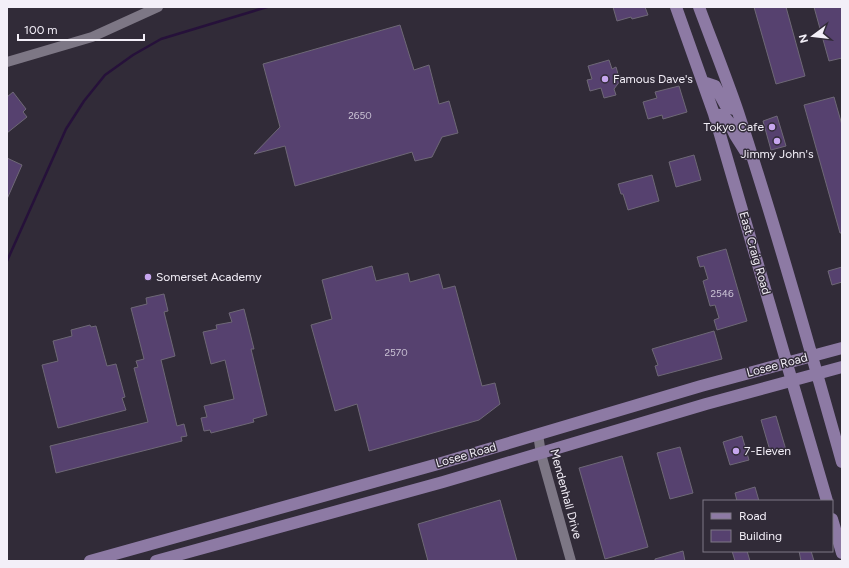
<svg xmlns="http://www.w3.org/2000/svg" width="849" height="568" font-family="Figtree,sans-serif">
<rect width="100%" height="100%" fill="#312b38"/>
<g fill="none" stroke-linecap="round" stroke-linejoin="round">
<path stroke="#26113a" stroke-width="2.5" d="M 7,261 L 66,129 L 84,101 L 105,75 L 133,55 L 161,39 L 267,7"/>
</g>
<path fill="#56416f" stroke="#6e6876" d="M 613,7 L 645,7 L 648,15 L 632,19 L 631,17 L 617,21 Z
M 754,7 L 786,7 L 805,76 L 776,84 Z
M 814,7 L 842,7 L 842,58 L 829,61 Z
M 400,25 L 414,70 L 429,65 L 439,104 L 449,101 L 458,133 L 442,137 L 432,157 L 415,161 L 412,152 L 295,186 L 285,146 L 254,154 L 280,127 L 263,64 Z
M 609,60 L 612,69 L 616,67 L 620,81 L 614,89 L 616,95 L 604,98 L 601,88 L 590,91 L 587,80 L 592,79 L 588,66 Z
M 679,86 L 687,112 L 663,119 L 662,115 L 648,119 L 643,102 L 657,98 L 655,92 Z
M 13,92 L 26,109 L 23,112 L 27,117 L 7,133 L 7,97 Z
M 834,97 L 842,125 L 842,233 L 840,233 L 804,105 Z
M 777,116 L 786,146 L 771,150 L 763,121 Z
M 694,155 L 701,180 L 676,187 L 669,162 Z
M 7,158 L 22,165 L 7,199 Z
M 652,175 L 659,201 L 628,210 L 623,194 L 621,194 L 618,184 Z
M 726,249 L 747,321 L 717,330 L 714,320 L 719,318 L 715,305 L 710,306 L 703,281 L 708,279 L 704,266 L 700,267 L 697,257 Z
M 372,266 L 376,281 L 408,273 L 410,282 L 439,274 L 443,289 L 455,286 L 482,386 L 495,383 L 500,404 L 479,420 L 369,451 L 357,404 L 335,411 L 311,325 L 332,319 L 322,280 Z
M 842,267 L 842,282 L 832,285 L 828,271 Z
M 164,294 L 168,311 L 164,312 L 175,356 L 161,360 L 177,426 L 184,424 L 187,436 L 181,437 L 182,441 L 56,473 L 50,446 L 148,422 L 134,368 L 138,367 L 136,361 L 144,359 L 131,308 L 147,304 L 146,298 Z
M 244,309 L 254,349 L 251,349 L 267,415 L 253,419 L 254,422 L 211,433 L 210,430 L 204,431 L 201,418 L 207,417 L 204,406 L 234,399 L 225,360 L 211,364 L 203,332 L 217,329 L 216,325 L 232,322 L 229,313 Z
M 90,325 L 91,327 L 96,326 L 107,366 L 116,364 L 125,397 L 122,398 L 126,410 L 58,428 L 42,365 L 58,361 L 53,341 L 72,336 L 71,330 Z
M 714,331 L 722,359 L 658,376 L 655,366 L 658,365 L 652,349 Z
M 776,416 L 786,450 L 771,454 L 761,420 Z
M 742,436 L 749,460 L 730,465 L 723,442 Z
M 680,447 L 693,493 L 670,499 L 657,453 Z
M 622,456 L 648,547 L 605,559 L 579,468 Z
M 755,487 L 759,501 L 737,501 L 735,493 Z
M 500,500 L 517,561 L 428,561 L 418,524 Z
M 683,551 L 685,561 L 655,561 L 655,559 Z
M 732,551 L 747,551 L 750,561 L 735,561 Z
M 799,551 L 811,551 L 814,561 L 801,561 Z"/>
<g fill="none" stroke-linecap="round" stroke-linejoin="round">
<path stroke="#7d7785" stroke-width="10" d="M 7,62 L 92,37 L 158,7
M 538,434 L 541,454 L 571,561"/>
<path stroke="#8d7aa4" stroke-width="12" d="M 676,7 L 714,114 L 827,501
M 699,7 C 712,42 726,77 738,112 C 776,228 809,345 842,462
M 703,82 L 715,86 L 726,106 L 737,110
M 714,114 L 724,116 L 729,122 L 735,135 L 747,154
M 832,519 L 842,553
M 90,561 L 438,464 L 701,386 L 842,348
M 156,561 L 443,482 L 706,404 L 842,367"/>
</g>
<g fill="#c7a6ef" stroke="#312b38" stroke-width="1.5">
<circle cx="605" cy="79" r="4"/>
<circle cx="772" cy="127" r="4"/>
<circle cx="777" cy="141" r="4"/>
<circle cx="148" cy="277" r="4"/>
<circle cx="736" cy="451" r="4"/>
</g>
<g text-anchor="middle" dominant-baseline="central" stroke-width="3" stroke-linejoin="round" paint-order="stroke">
<g font-size="10" fill="#ccc4d6">
<text x="360" y="115">2650</text>
<text x="722" y="293">2546</text>
<text x="396" y="352">2570</text>
</g>
<g font-size="12" fill="#f3eff8" stroke="#312b38" text-anchor="start">
<text x="613" y="79">Famous Dave's</text>
<text x="764" y="127" text-anchor="end">Tokyo Cafe</text>
<text x="777" y="154" text-anchor="middle">Jimmy John's</text>
<text x="156" y="277">Somerset Academy</text>
<text x="744" y="451">7-Eleven</text>
</g>
<g font-size="12" fill="#f3eff8" stroke="#312b38">
<text transform="translate(755 253) rotate(74)">East Craig Road</text>
<text transform="translate(777 365) rotate(-15)">Losee Road</text>
<text transform="translate(466 455) rotate(-16)">Losee Road</text>
<text transform="translate(566 494) rotate(75)">Mendenhall Drive</text>
</g>
</g>
<rect width="849" height="568" fill="none" stroke="#f3eff8" stroke-width="16"/>
<rect x="703" y="500" width="130" height="52" fill="#312b38" stroke="#7f7985"/>
<rect x="711" y="513" width="20" height="6" fill="#8d7aa4" stroke="#7f7985"/>
<text x="739" y="520" font-size="12" fill="#f3eff8">Road</text>
<rect x="711" y="530" width="20" height="12" fill="#56416f" stroke="#7f7985"/>
<text x="739" y="540" font-size="12" fill="#f3eff8">Building</text>
<g transform="translate(813 36) rotate(255)" stroke="#312b38" stroke-width="3" paint-order="stroke">
<path d="M0-3L7 15L0 10L-7 15Z" fill="#f3eff8"/>
<text y="-6" font-size="11" font-weight="bold" text-anchor="middle" fill="#f3eff8">N</text>
</g>
<path d="M18 34v6h126v-6" fill="none" stroke="#f3eff8" stroke-width="2"/>
<text x="24" y="34" font-size="12" fill="#f3eff8" stroke="#312b38" stroke-width="3" paint-order="stroke">100 m</text>
</svg>
